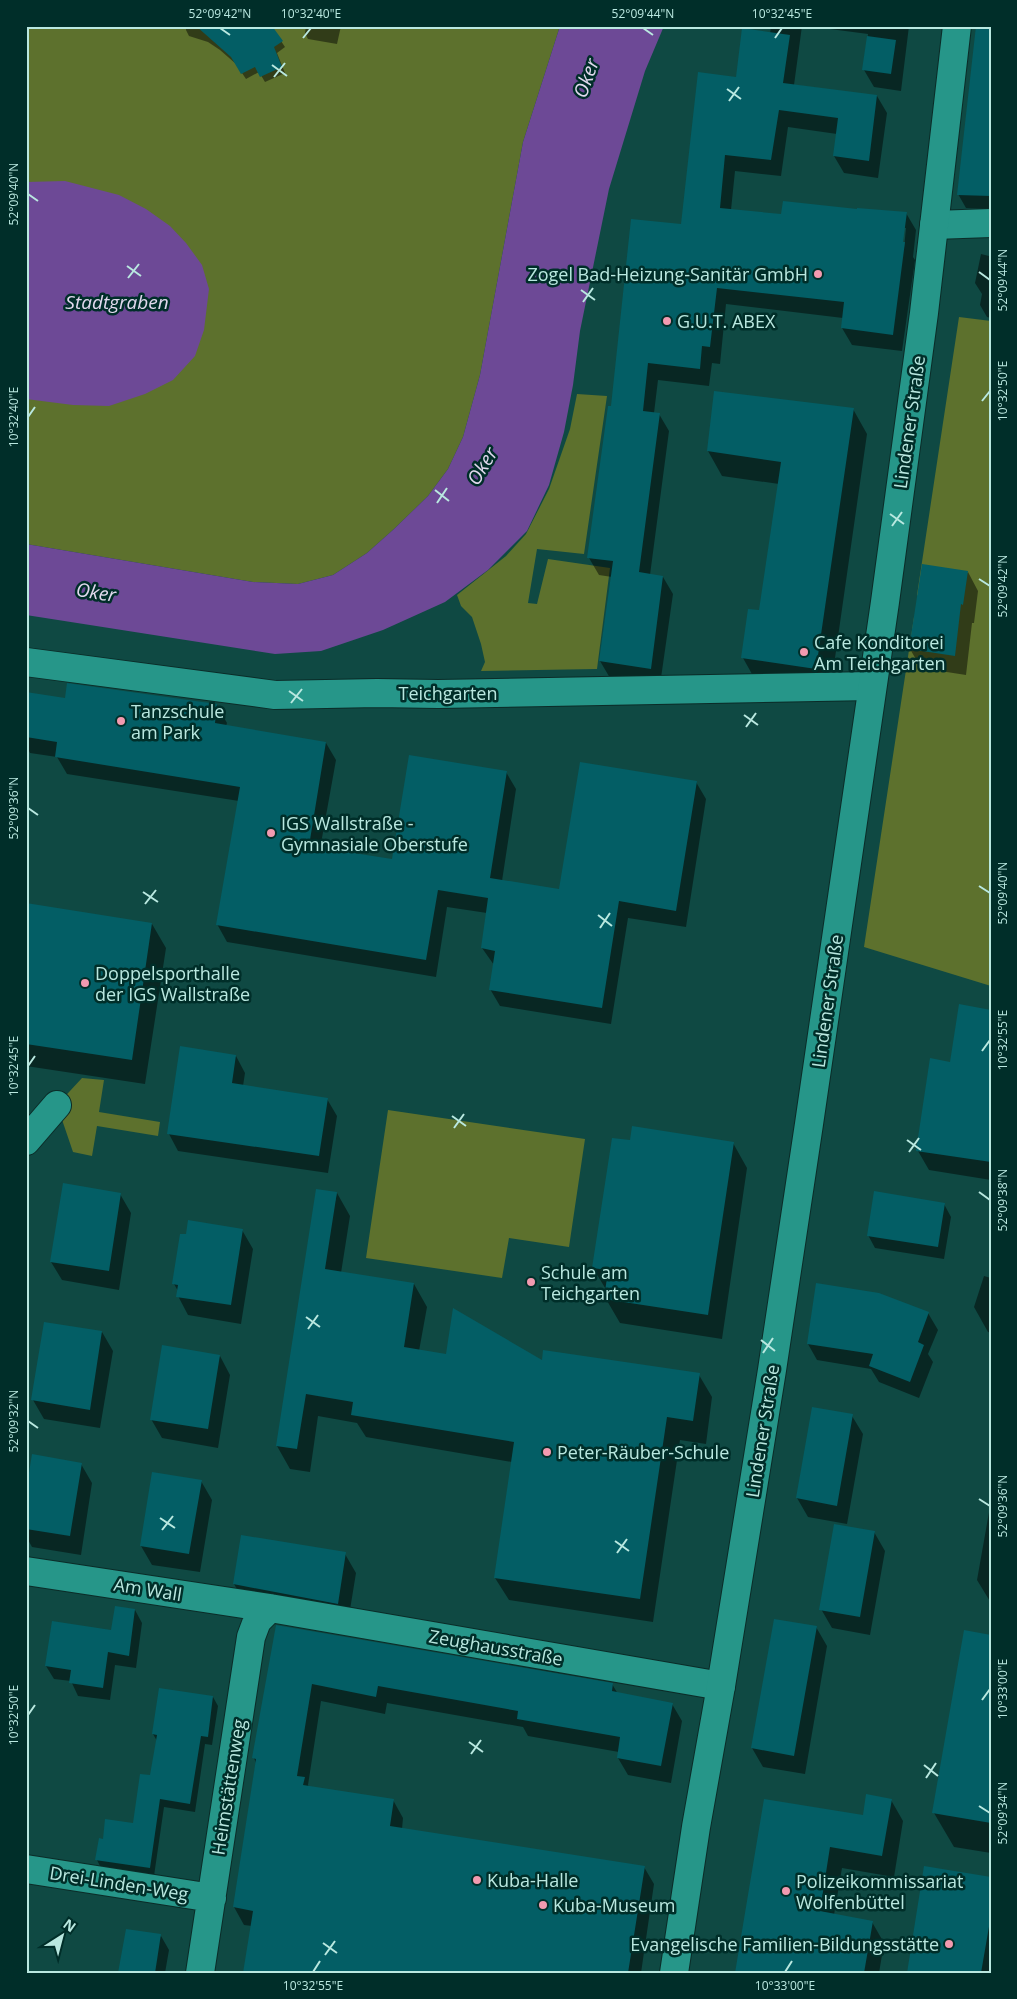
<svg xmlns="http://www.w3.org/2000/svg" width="1017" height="1999" font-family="'Open Sans',sans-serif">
<rect width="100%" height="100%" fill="#0f4943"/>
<path fill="#5d712d" d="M 26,26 L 560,26 L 523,142 L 480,375 L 463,437 L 448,469 L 428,496 L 394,529 L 367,553 L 333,575 L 298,584 L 253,582 L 26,544 Z
M 959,317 L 991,321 L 991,986 L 864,947 L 914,617 L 930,609 L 917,595 Z
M 577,394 L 607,396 L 584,554 L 537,549 L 528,603 L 537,604 L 548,559 L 610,568 L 597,669 L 481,671 L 485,662 L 481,644 L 472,617 L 461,606 L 457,595 L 506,556 L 526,534 L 549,489 L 570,429 Z
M 82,1078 L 104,1080 L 99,1112 L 160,1122 L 158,1136 L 97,1126 L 92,1156 L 73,1152 L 57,1105 Z
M 388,1110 L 585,1139 L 569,1247 L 509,1238 L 502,1278 L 366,1258 Z"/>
<path fill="#6d4996" d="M 560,26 L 664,26 L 645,71 L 609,189 L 580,331 L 573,385 L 564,432 L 549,485 L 527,531 L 488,570 L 445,602 L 383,630 L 321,651 L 275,654 L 26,615 L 26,544 L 253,582 L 298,584 L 333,575 L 367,553 L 394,529 L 428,496 L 448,469 L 463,437 L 480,375 L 523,142 Z
M 65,181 L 119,195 L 146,209 L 170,226 L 186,243 L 202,265 L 209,289 L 204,330 L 195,356 L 173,380 L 145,394 L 109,406 L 73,405 L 26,399 L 26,182 Z"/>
<path fill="#0007" fill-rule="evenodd" d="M 186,26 L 271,26 L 285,47 L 277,53 L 285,73 L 265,82 L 259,72 L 246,79 L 236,64 L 220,50 L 208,42 L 189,36 L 186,30 Z
M 306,26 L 341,26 L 337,44 L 308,39 L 305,33 Z
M 771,26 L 802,26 L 794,85 L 877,96 L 887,113 L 878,178 L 844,173 L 834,156 L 837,134 L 788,127 L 781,176 L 735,171 L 731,210 L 782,215 L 858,211 L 906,213 L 916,230 L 913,257 L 915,260 L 902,351 L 852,345 L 842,328 L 843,318 L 726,304 L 720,364 L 712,363 L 709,386 L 658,380 L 654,413 L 659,414 L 669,431 L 650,575 L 663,577 L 673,594 L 660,685 L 610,678 L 600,661 L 612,577 L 599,575 L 589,558 L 612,408 L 737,79 L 770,34 ZM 904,228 L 906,228 L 904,248 L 901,248 Z
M 807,26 L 909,26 L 901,91 L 874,87 L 864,70 L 868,34 Z
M 977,26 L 991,26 L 991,209 L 966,208 L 958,194 Z
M 991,249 L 991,318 L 987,317 L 980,305 L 982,294 L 975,283 L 981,254 L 989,256 Z
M 853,409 L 867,434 L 830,693 L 757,683 L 743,658 L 760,612 L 779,484 L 722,476 L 708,451 Z
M 968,572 L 978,591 L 974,623 L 972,623 L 966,675 L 921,668 L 910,649 Z
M 26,699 L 66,699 L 217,705 L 227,723 L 226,726 L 326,743 L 336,760 L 320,849 L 393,861 L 506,772 L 516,789 L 502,881 L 560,891 L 696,782 L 706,799 L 686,927 L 628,918 L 611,1024 L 500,1006 L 490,989 L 494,965 L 482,948 L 487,913 L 447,907 L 436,977 L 227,942 L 217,924 L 239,801 L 67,774 L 57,757 L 30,753 L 26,745 Z
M 26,905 L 152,924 L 166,948 L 145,1084 L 26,1066 Z
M 991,1011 L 991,1180 L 929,1170 L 918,1151 L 952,1063 Z
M 236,1056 L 245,1073 L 243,1086 L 327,1099 L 337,1116 L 328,1173 L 178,1151 L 169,1134 Z
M 631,1142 L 733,1143 L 747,1168 L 722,1339 L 620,1323 L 606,1299 L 607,1291 L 593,1268 Z
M 337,1193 L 350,1216 L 341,1273 L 414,1284 L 427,1307 L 419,1351 L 447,1355 L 699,1375 L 712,1397 L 706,1444 L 680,1440 L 653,1622 L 509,1600 L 495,1578 L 512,1462 L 366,1437 L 357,1423 L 318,1416 L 310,1472 L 290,1469 L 277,1446 Z
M 120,1194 L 131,1213 L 119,1290 L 62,1280 L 51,1262 Z
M 944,1204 L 951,1217 L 944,1259 L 875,1248 L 868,1235 Z
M 242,1230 L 253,1249 L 241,1324 L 188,1315 L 178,1296 L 178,1291 L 174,1284 Z
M 984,1276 L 991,1278 L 991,1333 L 988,1332 L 974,1307 Z
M 928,1313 L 938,1330 L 928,1354 L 933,1362 L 919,1398 L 879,1382 L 871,1369 L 817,1360 L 808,1344 Z
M 102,1332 L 113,1351 L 100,1428 L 44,1419 L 33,1400 Z
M 220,1356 L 230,1375 L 218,1448 L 162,1438 L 151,1419 Z
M 852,1416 L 863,1434 L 847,1524 L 808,1517 L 797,1498 Z
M 81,1464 L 92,1483 L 81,1555 L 32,1547 L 26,1536 L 26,1499 Z
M 201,1481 L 212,1500 L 200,1572 L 152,1565 L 141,1546 Z
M 991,1501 L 991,1603 L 977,1580 Z
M 874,1532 L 885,1551 L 870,1635 L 832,1628 L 821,1609 Z
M 345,1554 L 356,1573 L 348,1622 L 245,1603 L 234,1584 Z
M 135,1610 L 142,1623 L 136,1668 L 115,1665 L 110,1700 L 78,1696 L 71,1681 L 54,1679 L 46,1666 L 112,1631 Z
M 277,1626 L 612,1684 L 618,1694 L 672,1704 L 682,1721 L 671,1783 L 628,1775 L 618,1758 L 619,1752 L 528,1736 L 523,1727 L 387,1703 L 385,1714 L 321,1701 L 308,1785 L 309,1787 L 393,1800 L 403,1818 L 402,1829 L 644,1867 L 654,1884 L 641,1973 L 244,1973 L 252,1926 L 244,1925 L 234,1907 L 256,1763 L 254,1758 Z
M 816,1627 L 827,1646 L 805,1774 L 763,1767 L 752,1748 Z
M 991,1636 L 991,1853 L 954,1847 L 934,1813 Z
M 213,1697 L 218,1706 L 212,1745 L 205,1744 L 195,1812 L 164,1807 L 154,1876 L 101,1868 L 97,1860 L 104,1840 L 134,1825 L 151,1777 L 157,1741 L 153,1734 Z
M 765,1800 L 864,1816 L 891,1800 L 903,1821 L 894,1877 L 842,1868 L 834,1915 L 872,1922 L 884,1943 L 879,1973 L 736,1973 Z
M 991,1878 L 991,1973 L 909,1973 Z
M 161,1936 L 169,1950 L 165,1973 L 120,1973 Z"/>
<path fill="#035e65" d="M 196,26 L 272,26 L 283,41 L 274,47 L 282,67 L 260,77 L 255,67 L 241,74 L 231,57 Z
M 976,26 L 991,26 L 991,196 L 957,195 Z
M 742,28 L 790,35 L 783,83 L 877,95 L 869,161 L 833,156 L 838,118 L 779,110 L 771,160 L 725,155 L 720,208 L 781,214 L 783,201 L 857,209 L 857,208 L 907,212 L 903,242 L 905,242 L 893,335 L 841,328 L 844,302 L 717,288 L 710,347 L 702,346 L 700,369 L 648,363 L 643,411 L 660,413 L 639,572 L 663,576 L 651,669 L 599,661 L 613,561 L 587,558 L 608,406 L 611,406 L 631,219 L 681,224 L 698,72 L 736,77 Z
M 867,36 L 896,40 L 891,74 L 862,70 Z
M 714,391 L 854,408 L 816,669 L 741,658 L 748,609 L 759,610 L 781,462 L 707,451 Z
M 922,564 L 968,571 L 963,605 L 961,604 L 955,656 L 909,649 Z
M 67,683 L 217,704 L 215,723 L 326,742 L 309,846 L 392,859 L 409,755 L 507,771 L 490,878 L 559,889 L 580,762 L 697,781 L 676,911 L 619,901 L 602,1008 L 489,990 L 495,951 L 481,948 L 488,898 L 438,890 L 426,960 L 216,925 L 240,787 L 55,757 L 57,742 L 26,737 L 26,692 L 65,698 Z
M 26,903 L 152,923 L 132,1060 L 26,1044 Z
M 959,1004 L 991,1010 L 991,1162 L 916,1151 L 930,1058 L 950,1062 Z
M 180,1046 L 236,1055 L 232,1083 L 328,1098 L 319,1156 L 167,1134 Z
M 632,1126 L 734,1142 L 708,1315 L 604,1299 L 608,1270 L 592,1268 L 612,1138 L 630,1140 Z
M 63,1183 L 121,1193 L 109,1271 L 50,1262 Z
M 316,1189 L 337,1192 L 325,1269 L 414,1283 L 404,1347 L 446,1354 L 453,1308 L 542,1360 L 543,1350 L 700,1373 L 693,1421 L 667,1417 L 640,1599 L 494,1578 L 514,1442 L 351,1415 L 353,1402 L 306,1394 L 297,1449 L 276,1446 Z
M 874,1191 L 945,1203 L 938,1247 L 867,1236 Z
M 188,1220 L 243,1229 L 231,1305 L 176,1297 L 178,1285 L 172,1284 L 180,1234 L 186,1234 Z
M 816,1283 L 879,1293 L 929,1312 L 918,1342 L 924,1345 L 910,1382 L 869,1366 L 873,1354 L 807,1344 Z
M 44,1322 L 102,1331 L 90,1410 L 31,1400 Z
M 162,1345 L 220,1355 L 208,1429 L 150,1420 Z
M 812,1407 L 853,1414 L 837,1506 L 796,1498 Z
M 32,1454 L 82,1463 L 70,1536 L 26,1529 L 26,1491 Z
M 152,1472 L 202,1480 L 189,1554 L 140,1546 Z
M 834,1524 L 875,1531 L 860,1617 L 819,1610 Z
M 241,1535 L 346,1552 L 338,1604 L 233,1584 Z
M 115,1606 L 135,1609 L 129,1656 L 108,1652 L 103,1688 L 69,1683 L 71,1670 L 45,1666 L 52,1621 L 111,1630 Z
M 774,1619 L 817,1626 L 794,1756 L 751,1748 Z
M 276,1625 L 613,1683 L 612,1691 L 673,1703 L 661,1766 L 617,1758 L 620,1737 L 517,1719 L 518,1711 L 378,1686 L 376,1697 L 312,1684 L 297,1776 L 305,1777 L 303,1785 L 394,1799 L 390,1826 L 645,1866 L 628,1973 L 243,1973 L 253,1911 L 233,1907 L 256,1759 L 252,1758 Z
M 964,1630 L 991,1635 L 991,1823 L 932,1813 Z
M 159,1688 L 213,1696 L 208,1737 L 201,1736 L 190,1804 L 160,1799 L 150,1868 L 95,1860 L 99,1838 L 103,1839 L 105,1819 L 133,1823 L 140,1774 L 150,1775 L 157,1735 L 152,1734 Z
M 866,1794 L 892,1799 L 882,1856 L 830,1847 L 820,1911 L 873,1921 L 864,1973 L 735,1973 L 764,1799 L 863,1815 Z
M 924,1866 L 991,1877 L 991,1915 L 981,1973 L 907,1973 Z
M 126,1929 L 161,1934 L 155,1973 L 118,1973 Z"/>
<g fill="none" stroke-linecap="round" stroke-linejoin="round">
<g stroke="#0b2c28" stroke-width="30">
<path id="street" d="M 934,225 L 991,223
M 26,662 L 275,695 L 377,693 L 438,694 L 872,686
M 26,1141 L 57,1105
M 26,1571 L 270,1608 L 721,1686
M 26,1869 L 212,1898
M 200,1973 L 251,1637 L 257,1621 L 270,1608"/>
</g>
<g stroke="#0b2c28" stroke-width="30">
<path id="secondary" d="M 674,1973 L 696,1827 L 721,1686 L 772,1370 L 809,1124 L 885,602 L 924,313 L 957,26"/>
</g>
<use href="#street" stroke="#269689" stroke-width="28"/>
<use href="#secondary" stroke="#269689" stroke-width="28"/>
</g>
<path fill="none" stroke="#b9e8e0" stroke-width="2" d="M 220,28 L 230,35M 643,28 L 653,35M 303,38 L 311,28M 775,38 L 782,28M 272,65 L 287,76M 274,77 L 285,63M 727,89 L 741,99M 729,101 L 739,87M 28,194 L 38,201M 127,266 L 141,276M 979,272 L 990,280M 128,278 L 139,264M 581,290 L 595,300M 583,302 L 593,288M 982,401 L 990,391M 28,417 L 35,407M 435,490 L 449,501M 437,503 L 447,488M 890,514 L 904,524M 892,526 L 902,512M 979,579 L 990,586M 289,691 L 303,701M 291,703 L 302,689M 744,715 L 758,725M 746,727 L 756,713M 28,808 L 38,815M 979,886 L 990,893M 143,892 L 158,902M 145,904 L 156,890M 598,915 L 612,926M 600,928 L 610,913M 982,1051 L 990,1040M 28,1066 L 35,1056M 452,1116 L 466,1126M 454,1128 L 464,1114M 907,1140 L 921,1150M 909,1152 L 919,1138M 979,1192 L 990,1200M 306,1317 L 320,1327M 308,1329 L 318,1315M 761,1340 L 775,1351M 763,1353 L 773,1338M 28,1421 L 38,1428M 979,1499 L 990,1506M 160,1518 L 175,1528M 162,1530 L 173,1516M 615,1541 L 629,1551M 617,1553 L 627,1539M 982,1700 L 990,1689M 28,1715 L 35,1705M 469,1742 L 483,1752M 471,1754 L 481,1740M 924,1765 L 938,1776M 926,1778 L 936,1763M 979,1806 L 990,1813M 323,1943 L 337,1953M 325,1955 L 335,1941M 313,1972 L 320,1961M 785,1972 L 792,1961"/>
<g fill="#f29ab0" stroke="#002e29" stroke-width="2">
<circle cx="818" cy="274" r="5"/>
<circle cx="667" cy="321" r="5"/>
<circle cx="804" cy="652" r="5"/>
<circle cx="121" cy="721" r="5"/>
<circle cx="271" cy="833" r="5"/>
<circle cx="85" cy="983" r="5"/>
<circle cx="531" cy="1282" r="5"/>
<circle cx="547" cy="1452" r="5"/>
<circle cx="477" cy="1880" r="5"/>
<circle cx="786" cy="1891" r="5"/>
<circle cx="543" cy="1905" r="5"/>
<circle cx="949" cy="1944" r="5"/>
</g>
<g text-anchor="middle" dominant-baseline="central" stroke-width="5" stroke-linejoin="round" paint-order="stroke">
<g font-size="18" fill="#b9e8e0" stroke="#002e29" text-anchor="start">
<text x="808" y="274" text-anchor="end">Zogel Bad-Heizung-Sanitär GmbH</text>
<text x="677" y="321">G.U.T. ABEX</text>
<text x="814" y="642">Cafe Konditorei<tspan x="814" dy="21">Am Teichgarten</tspan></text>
<text x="131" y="711">Tanzschule<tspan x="131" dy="21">am Park</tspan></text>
<text x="281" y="823">IGS Wallstraße -<tspan x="281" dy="21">Gymnasiale Oberstufe</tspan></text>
<text x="95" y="973">Doppelsporthalle<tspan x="95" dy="21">der IGS Wallstraße</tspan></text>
<text x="541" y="1272">Schule am<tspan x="541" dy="21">Teichgarten</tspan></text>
<text x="557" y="1452">Peter-Räuber-Schule</text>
<text x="487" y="1880">Kuba-Halle</text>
<text x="796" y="1881">Polizeikommissariat<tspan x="796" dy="21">Wolfenbüttel</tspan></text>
<text x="553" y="1905">Kuba-Museum</text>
<text x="939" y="1944" text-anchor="end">Evangelische Familien-Bildungsstätte</text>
</g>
<g font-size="18" fill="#b9e8e0" stroke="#002e29">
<text transform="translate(909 422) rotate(-82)">Lindener Straße</text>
<text x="448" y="693">Teichgarten</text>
<text transform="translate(827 1001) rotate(-82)">Lindener Straße</text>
<text transform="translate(762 1431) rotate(-81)">Lindener Straße</text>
<text transform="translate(148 1589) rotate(9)">Am Wall</text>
<text transform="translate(496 1647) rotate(10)">Zeughausstraße</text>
<text transform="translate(228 1787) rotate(-81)">Heimstättenweg</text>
<text transform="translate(119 1883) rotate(9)">Drei-Linden-Weg</text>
</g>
<g font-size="19" font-style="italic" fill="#e1d9ee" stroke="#002e29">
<text transform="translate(586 78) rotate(-70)">Oker</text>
<text x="117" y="302">Stadtgraben</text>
<text transform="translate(482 466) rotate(-59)">Oker</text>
<text transform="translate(96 592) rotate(9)">Oker</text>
</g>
</g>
<rect width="1017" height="1999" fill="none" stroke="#002e29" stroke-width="55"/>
<g transform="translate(62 1936) rotate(36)" stroke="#002e29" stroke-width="4" paint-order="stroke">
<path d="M0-4L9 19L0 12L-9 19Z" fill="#b9e8e0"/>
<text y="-8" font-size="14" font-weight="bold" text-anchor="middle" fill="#b9e8e0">N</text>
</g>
<rect x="28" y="28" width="962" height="1944" fill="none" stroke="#b9e8e0" stroke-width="2"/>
<g font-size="12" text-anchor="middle" fill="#b9e8e0">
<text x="220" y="18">52°09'42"N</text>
<text x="311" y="18">10°32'40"E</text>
<text x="643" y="18">52°09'44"N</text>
<text x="782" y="18">10°32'45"E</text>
<text transform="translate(14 194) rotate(-90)" y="4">52°09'40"N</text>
<text transform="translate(1003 280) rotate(-90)" y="4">52°09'44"N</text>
<text transform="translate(1003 391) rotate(-90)" y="4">10°32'50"E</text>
<text transform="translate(14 417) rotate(-90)" y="4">10°32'40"E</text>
<text transform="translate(1003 586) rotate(-90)" y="4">52°09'42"N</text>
<text transform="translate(14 808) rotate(-90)" y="4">52°09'36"N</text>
<text transform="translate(1003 893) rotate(-90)" y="4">52°09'40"N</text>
<text transform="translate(1003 1040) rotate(-90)" y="4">10°32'55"E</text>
<text transform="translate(14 1066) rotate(-90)" y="4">10°32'45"E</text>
<text transform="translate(1003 1200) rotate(-90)" y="4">52°09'38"N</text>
<text transform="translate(14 1421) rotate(-90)" y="4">52°09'32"N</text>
<text transform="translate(1003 1506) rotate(-90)" y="4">52°09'36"N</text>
<text transform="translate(1003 1689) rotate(-90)" y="4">10°33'00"E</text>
<text transform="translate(14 1715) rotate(-90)" y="4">10°32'50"E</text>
<text transform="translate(1003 1813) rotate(-90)" y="4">52°09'34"N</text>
<text x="313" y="1990">10°32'55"E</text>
<text x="785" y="1990">10°33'00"E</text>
</g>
</svg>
